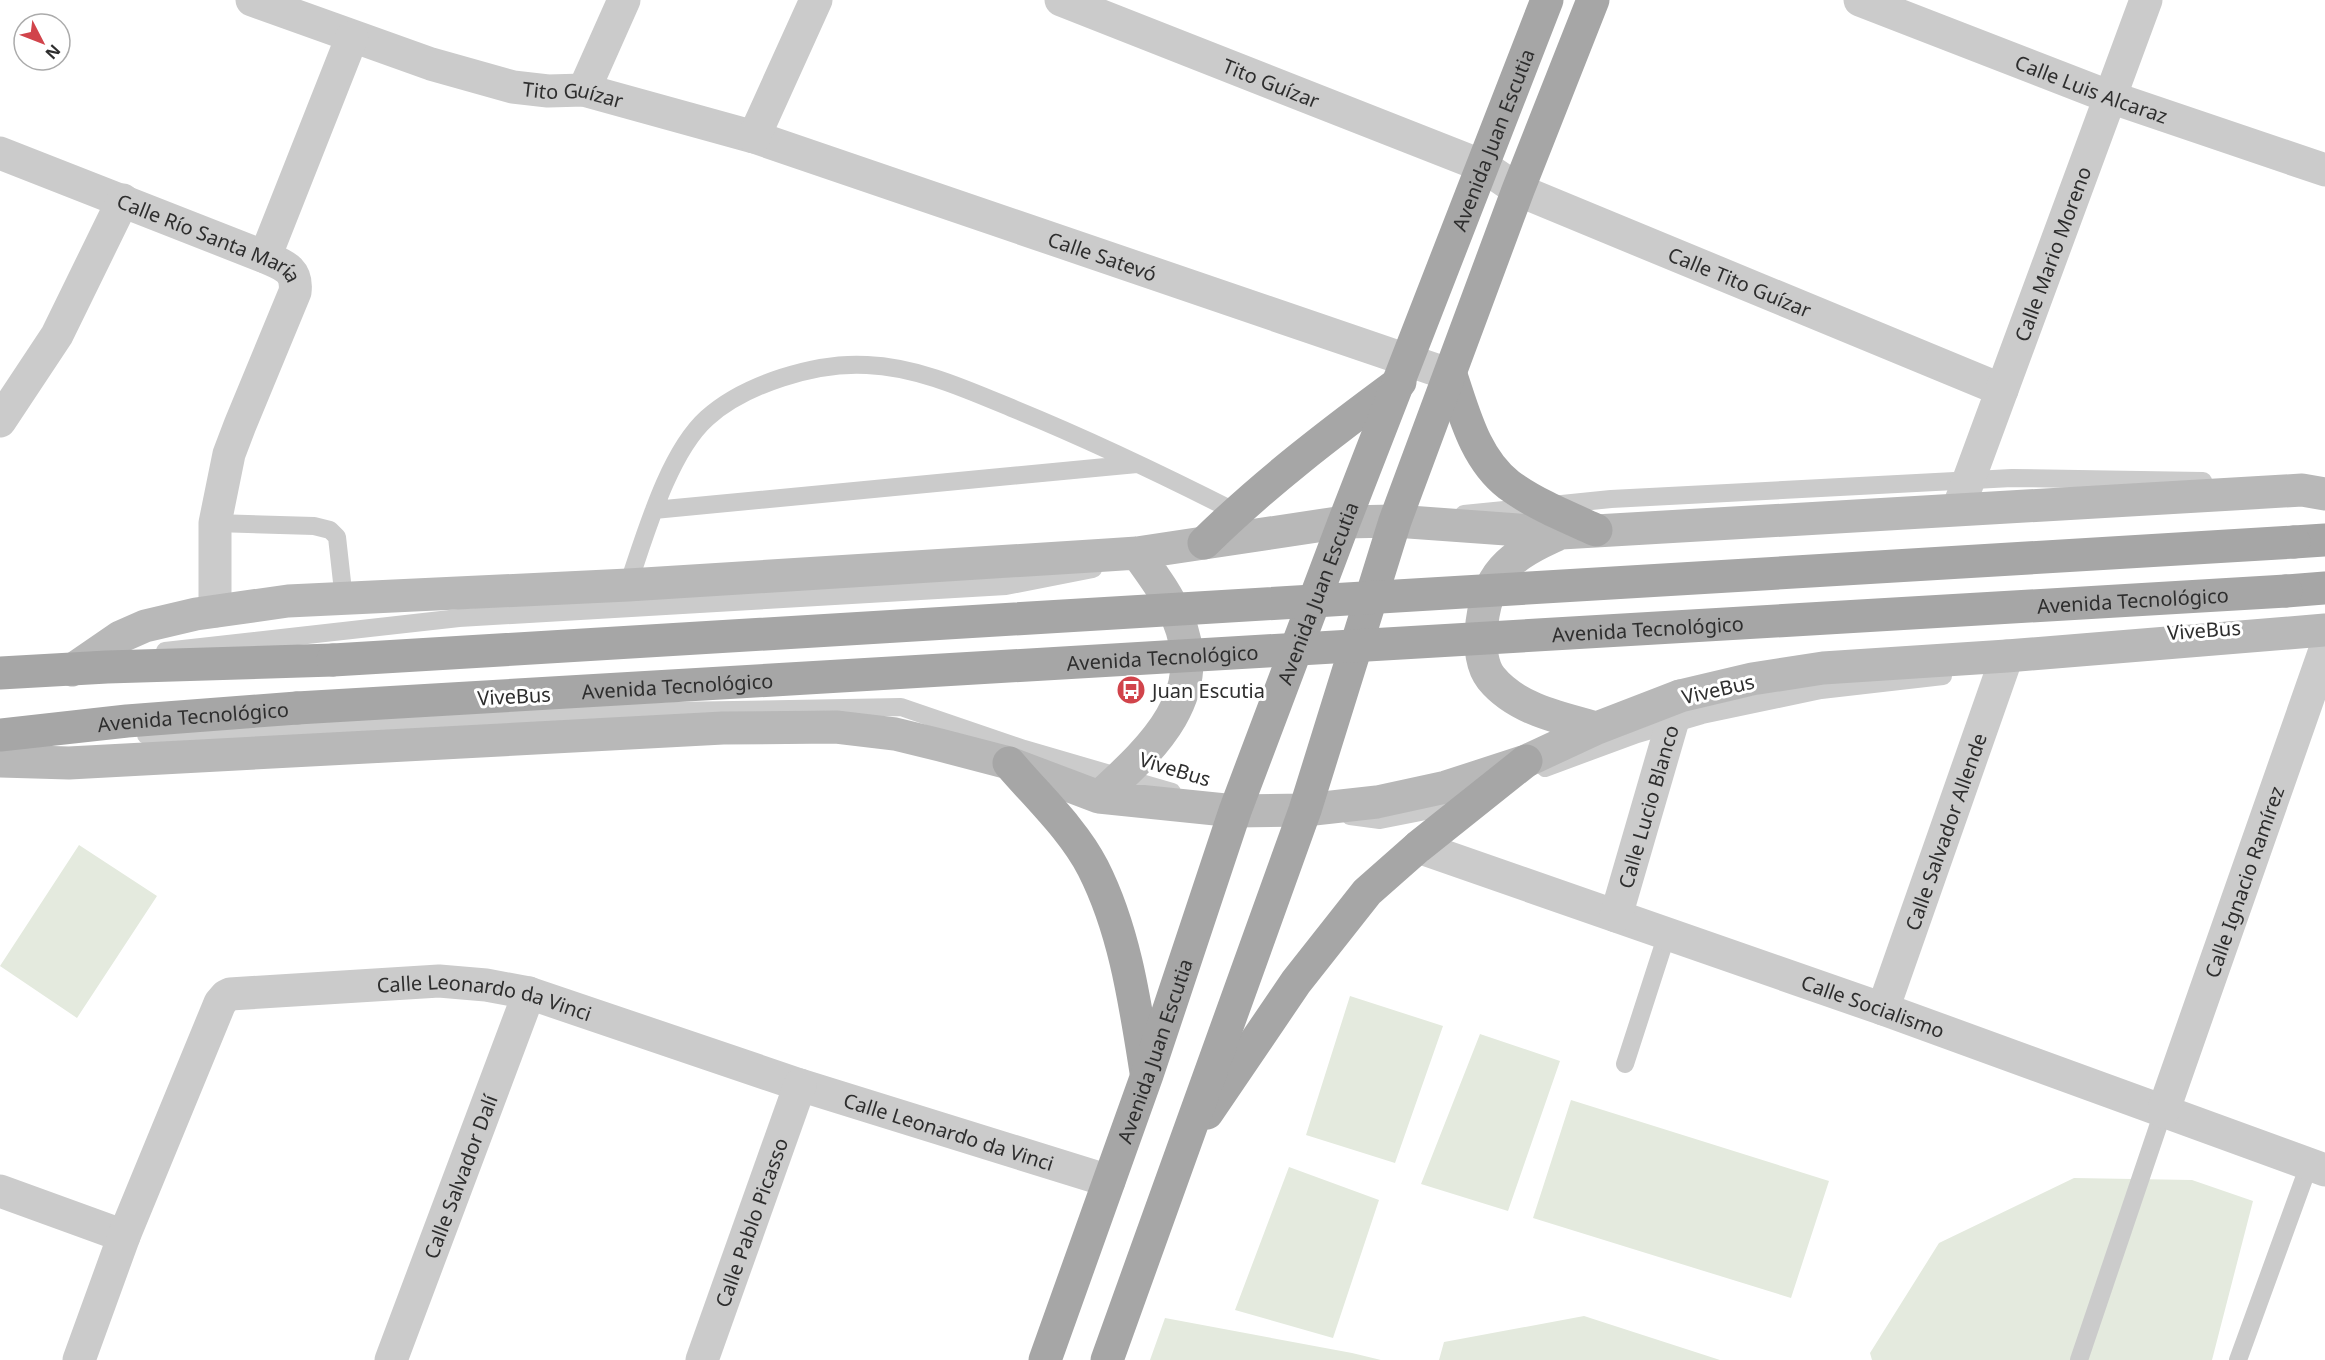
<svg xmlns="http://www.w3.org/2000/svg" width="2325" height="1360" font-family="'Noto Sans',sans-serif">
<rect width="100%" height="100%" fill="#fff"/>
<path fill="#e4eade" d="M 79,845 L 157,896 L 77,1018 L 0,966 Z
M 1350,996 L 1443,1026 L 1395,1163 L 1306,1135 Z
M 1480,1034 L 1560,1061 L 1508,1211 L 1421,1184 Z
M 1571,1100 L 1829,1181 L 1791,1298 L 1533,1218 Z
M 1289,1167 L 1379,1200 L 1333,1338 L 1235,1310 Z
M 2074,1178 L 2192,1180 L 2253,1201 L 2212,1360 L 1872,1360 L 1870,1353 L 1939,1243 Z
M 1584,1316 L 1720,1360 L 1439,1360 L 1444,1342 Z
M 1165,1318 L 1352,1353 L 1381,1360 L 1150,1360 Z"/>
<g fill="none" stroke-linecap="round" stroke-linejoin="round">
<path stroke="#cbcbcb" stroke-width="18" d="M 654,510 L 1137,464
M 1464,514 L 1611,499 L 2012,478 L 2203,481
M 215,523 L 314,526 L 330,530 L 337,537 L 344,600
M 628,585 C 645,536 668,453 707,418 C 745,384 816,362 867,365 C 918,367 968,390 1014,409 C 1090,440 1163,475 1236,512
M 165,651 L 459,618 L 1006,586 L 1093,569
M 146,735 L 672,711 L 901,707 L 1024,749 L 1172,792
M 1545,768 L 1637,734 L 1702,715 L 1821,690 L 1943,676
M 1350,816 L 1380,820 L 1436,809 L 1463,799
M 1625,1064 L 1667,934
M 2079,1360 L 2163,1112
M 2238,1360 L 2309,1165"/>
<g stroke="#cbcbcb" stroke-width="33">
<path id="s1" d="M 252,0 L 431,64 L 513,87 L 548,91 L 584,90 L 754,137 L 1451,375"/>
<path id="s2" d="M 1061,0 L 1483,166 L 1518,190 L 2002,390"/>
<path id="s3" d="M 1860,0 L 2110,97 L 2325,170"/>
<path d="M 584,90 L 624,0"/>
<path d="M 754,137 L 816,0"/>
<path id="s4" d="M 0,153 L 265,257 C 283,265 298,269 295,292 L 240,425 L 229,454 L 215,523 L 215,611"/>
<path d="M 265,257 L 352,37"/>
<path d="M 0,421 L 57,335 L 123,200"/>
<path id="s5" d="M 1958,509 L 2146,0"/>
<path id="s6" d="M 1418,847 L 1883,1009 L 2325,1170"/>
<path id="s7" d="M 1616,916 L 1680,696"/>
<path id="s8" d="M 1883,1009 L 2007,656"/>
<path id="s9" d="M 2163,1112 L 2325,650"/>
<path d="M 0,1191 L 124,1236"/>
<path id="s10" d="M 79,1360 L 124,1236 L 220,1003 L 226,996 L 230,994 L 439,981 L 486,985 L 529,993 L 800,1085 L 1109,1181"/>
<path id="s11" d="M 391,1360 L 529,993"/>
<path id="s12" d="M 702,1360 L 800,1085"/>
</g>
<path stroke="#b8b8b8" stroke-width="33" d="M 1561,533 C 1509,556 1485,573 1481,633 C 1480,647 1482,667 1491,678 C 1516,709 1560,718 1597,728
M 72,670 L 120,637 L 145,626 L 196,614 L 288,601 L 628,585 L 1107,555 L 1137,553 L 1344,522 L 1395,521 L 1561,533 L 2302,490 L 2325,494
M 0,761 L 69,763 L 723,728 L 836,727 L 895,734 L 940,745 L 1009,763 L 1099,797 L 1235,811 L 1305,810 L 1377,802 L 1446,787 L 1526,761 L 1597,728 L 1680,696 L 1752,679 L 1823,668 L 2007,656 L 2325,630
M 1099,797 C 1151,749 1210,697 1178,619 C 1168,595 1152,574 1137,553"/>
<g stroke="#a6a6a6" stroke-width="33">
<path d="M 1451,375 C 1464,413 1475,459 1509,485 C 1535,504 1567,517 1596,530"/>
<path d="M 2294,542 L 2325,540"/>
<path d="M 1204,543 C 1264,484 1332,432 1400,382"/>
<path d="M 2286,591 L 2325,588"/>
<path d="M 0,673 L 107,667 L 333,660"/>
<path id="s13" d="M 0,735 L 127,721 L 297,708"/>
<path d="M 1009,763 C 1037,796 1073,829 1093,868 C 1125,931 1135,1003 1146,1072"/>
<path d="M 1207,1113 L 1296,982 L 1367,892 L 1418,847 L 1526,761"/>
<path id="s14" d="M 1045,1360 L 1147,1075 L 1235,811 L 1344,522 L 1547,0"/>
<path d="M 1107,1360 L 1305,810 L 1395,521 L 1518,190 L 1593,0"/>
</g>
<g stroke="#a6a6a6" stroke-width="33">
<path d="M 333,660 L 2294,542"/>
<path id="s15" d="M 297,708 L 2286,591"/>
</g>
</g>
<defs>
<g id="bus-disc" transform="scale(1.5)"><circle r="9.5" fill="#d1444b" stroke="#fff"/><path d="M-5-6H5V4H4V6H2V4H-2V6H-4V4H-5ZM-3.5-4V0h7V-4ZM-3.5 1.2v1.5H-2V1.2ZM2 1.2v1.5H3.5V1.2Z" fill="#fff"/></g>
</defs>
<g fill-rule="evenodd">
<use href="#bus-disc" x="1131" y="690"/>
</g>
<g text-anchor="middle" dominant-baseline="central" stroke-width="6" stroke-linejoin="round" paint-order="stroke">
<g font-size="20" fill="#2e2e2e" stroke="#fff">
<text stroke="none"><textPath href="#s2" startOffset="226">Tito Guízar</textPath></text>
<text stroke="none"><textPath href="#s3" startOffset="248">Calle Luis Alcaraz</textPath></text>
<text stroke="none"><textPath href="#s1" startOffset="336">Tito Guízar</textPath></text>
<text stroke="none"><textPath href="#s14" startOffset="1300">Avenida Juan Escutia</textPath></text>
<text stroke="none"><textPath href="#s4" startOffset="226">Calle Río Santa María</textPath></text>
<text stroke="none"><textPath href="#s1" startOffset="891">Calle Satevó</textPath></text>
<text stroke="none"><textPath href="#s5" startOffset="272">Calle Mario Moreno</textPath></text>
<text stroke="none"><textPath href="#s2" startOffset="736">Calle Tito Guízar</textPath></text>
<text stroke="none"><textPath href="#s14" startOffset="814">Avenida Juan Escutia</textPath></text>
<text stroke="none"><textPath href="#s15" startOffset="1839">Avenida Tecnológico</textPath></text>
<text stroke="none"><textPath href="#s15" startOffset="1353">Avenida Tecnológico</textPath></text>
<text transform="translate(2204 630) rotate(-4)">ViveBus</text>
<text stroke="none"><textPath href="#s15" startOffset="867">Avenida Tecnológico</textPath></text>
<text stroke="none"><textPath href="#s15" startOffset="381">Avenida Tecnológico</textPath></text>
<text transform="translate(1718 689) rotate(-13)">ViveBus</text>
<text transform="translate(514 696) rotate(-3)">ViveBus</text>
<text stroke="none"><textPath href="#s13" startOffset="194">Avenida Tecnológico</textPath></text>
<text transform="translate(1175 769) rotate(17)">ViveBus</text>
<text stroke="none"><textPath href="#s7" startOffset="114">Calle Lucio Blanco</textPath></text>
<text stroke="none"><textPath href="#s8" startOffset="188">Calle Salvador Allende</textPath></text>
<text stroke="none"><textPath href="#s9" startOffset="244">Calle Ignacio Ramírez</textPath></text>
<text stroke="none"><textPath href="#s10" startOffset="654">Calle Leonardo da Vinci</textPath></text>
<text stroke="none"><textPath href="#s6" startOffset="482">Calle Socialismo</textPath></text>
<text stroke="none"><textPath href="#s14" startOffset="328">Avenida Juan Escutia</textPath></text>
<text stroke="none"><textPath href="#s10" startOffset="1140">Calle Leonardo da Vinci</textPath></text>
<text stroke="none"><textPath href="#s11" startOffset="196">Calle Salvador Dalí</textPath></text>
<text stroke="none"><textPath href="#s12" startOffset="146">Calle Pablo Picasso</textPath></text>
</g>
<g font-size="20" fill="#2e2e2e" stroke="#fff" text-anchor="start">
<text x="1152" y="690">Juan Escutia</text>
</g>
</g>
<g transform="translate(42 42) rotate(132)"><circle r="28" fill="#ffffff" stroke="#ababab" stroke-width="1.5"/>
<path d="M0-4.5L10 22L0 15L-10 22Z" fill="#d1444b"/>
<text y="-9" font-size="16" font-weight="bold" text-anchor="middle" fill="#2e2e2e">N</text>
</g>
</svg>
